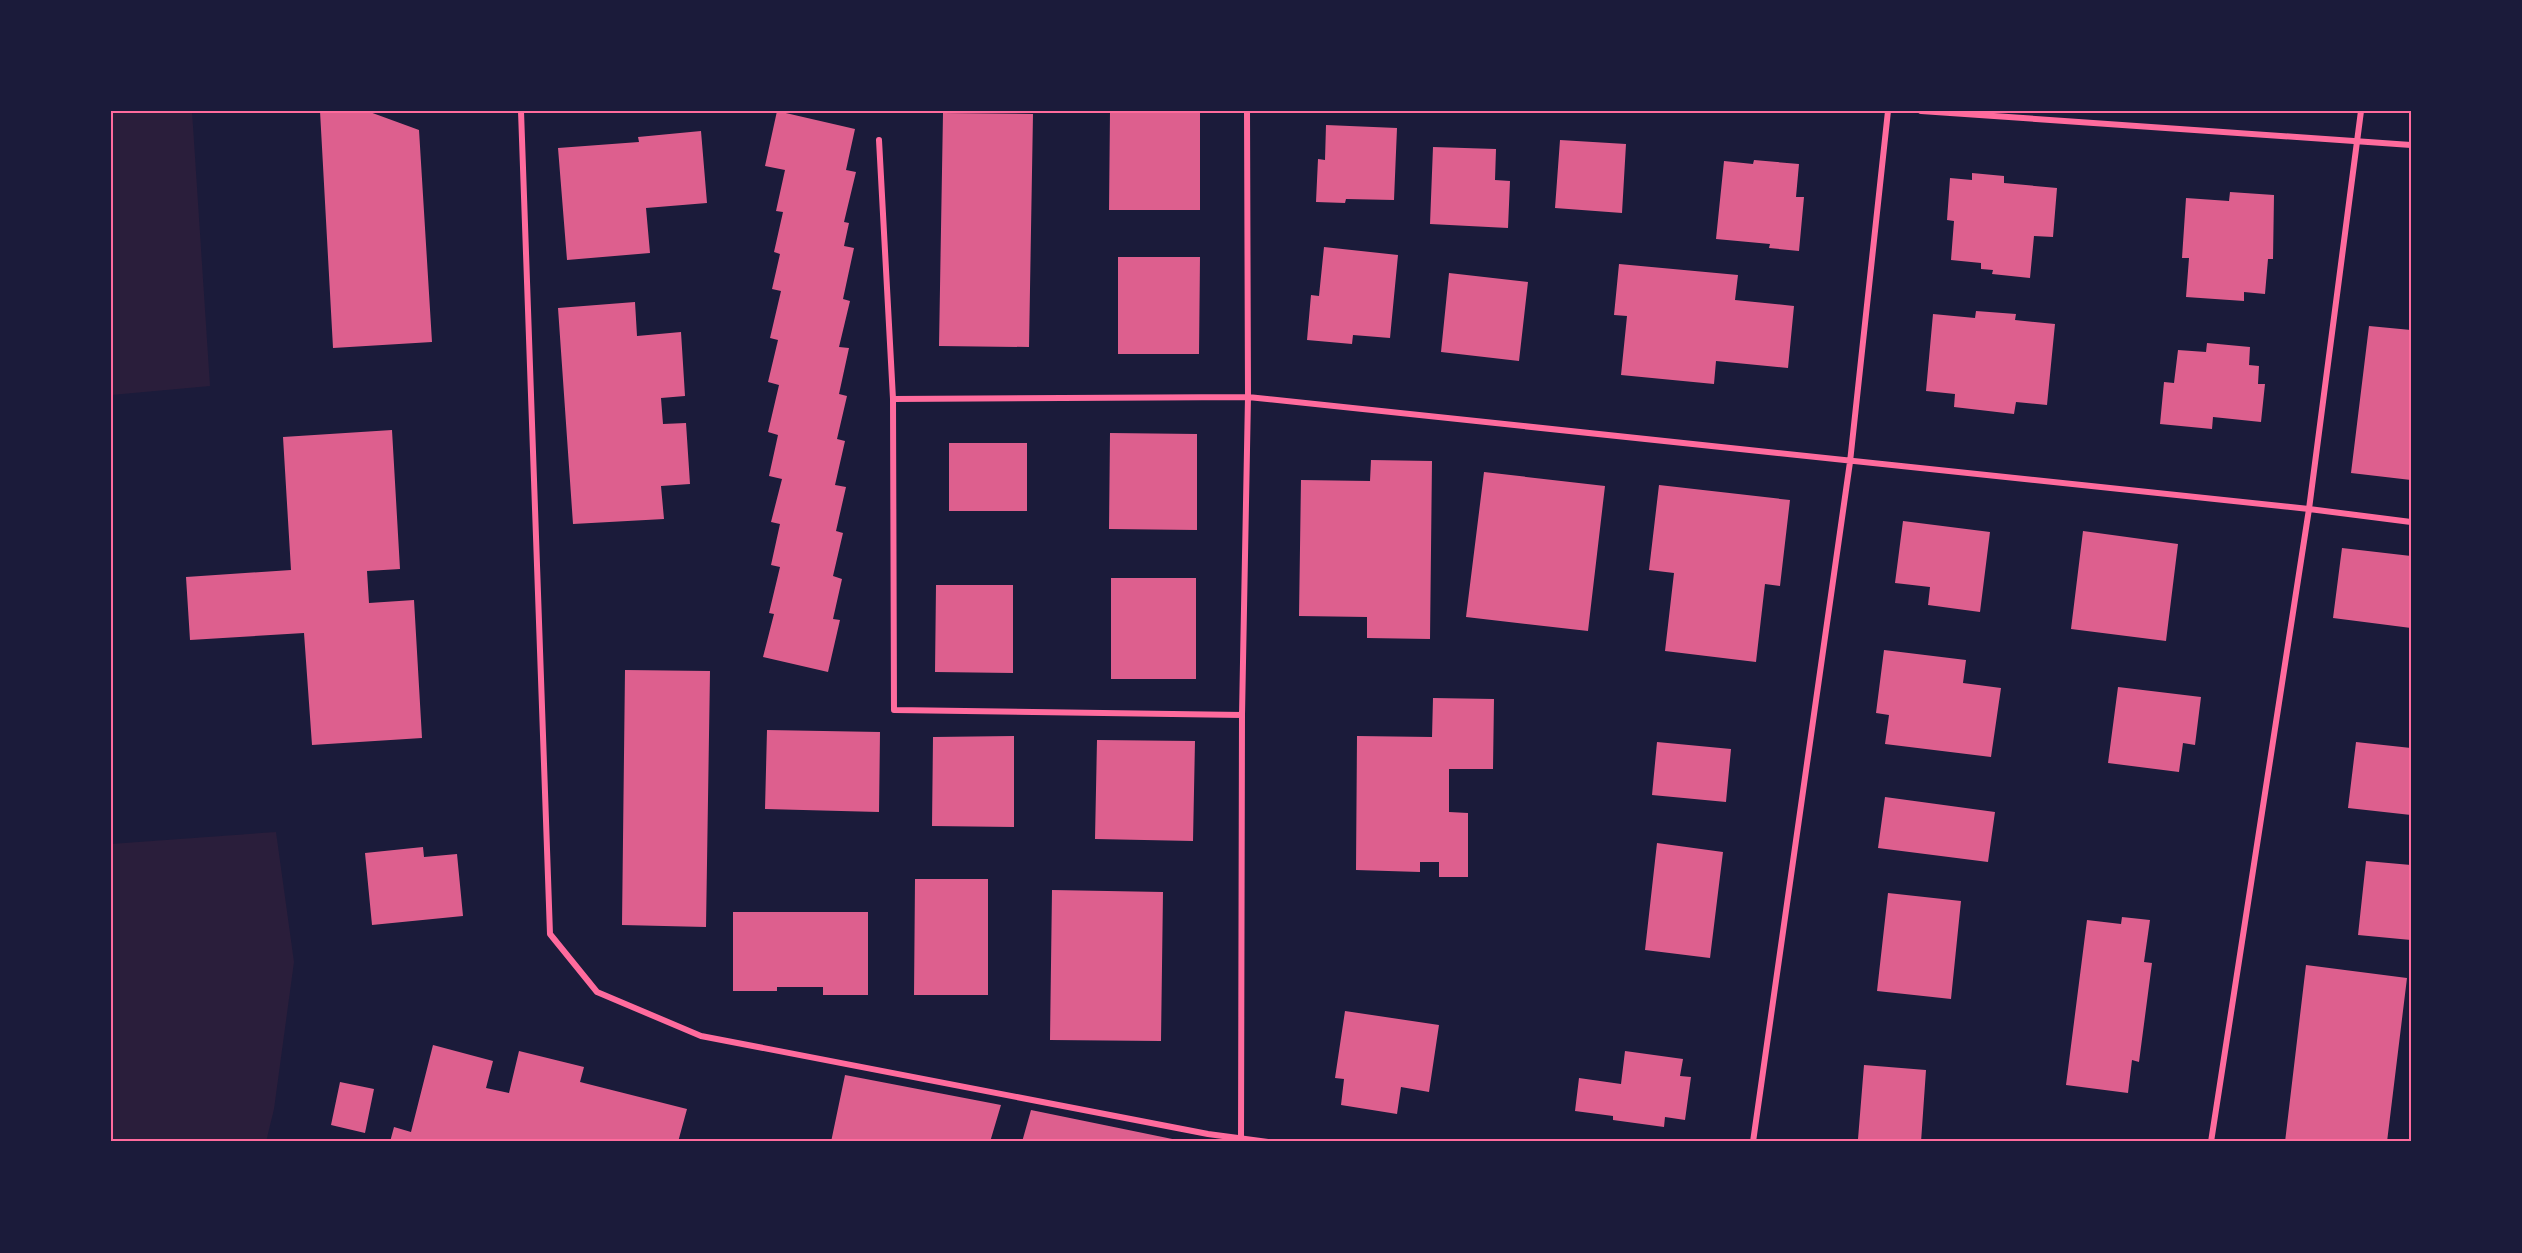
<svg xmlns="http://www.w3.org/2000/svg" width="2522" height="1253" font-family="'Varela Round',sans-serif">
<rect width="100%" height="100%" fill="#1b1b3a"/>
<path fill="#2a1e3b" d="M 111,111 L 192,111 L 210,386 L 111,395 Z
M 276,832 L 294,962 L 274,1109 L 266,1142 L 111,1142 L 111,844 Z"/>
<path fill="#dd5f8e" d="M 320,111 L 367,111 L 419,130 L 432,342 L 333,348 Z
M 777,111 L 855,129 L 846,170 L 856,172 L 844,222 L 849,223 L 844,246 L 854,248 L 843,299 L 850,301 L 839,347 L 849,348 L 839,394 L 847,396 L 837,439 L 845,441 L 835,485 L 846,487 L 836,531 L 843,533 L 833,576 L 842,579 L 833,619 L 840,620 L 828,672 L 763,657 L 774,614 L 769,613 L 780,567 L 771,565 L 780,524 L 771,522 L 782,479 L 769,476 L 778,435 L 768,432 L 779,385 L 768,382 L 778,340 L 770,338 L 781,291 L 772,289 L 780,254 L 774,252 L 783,212 L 776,211 L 785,170 L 765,166 Z
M 1110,111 L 1200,111 L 1200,210 L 1109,210 Z
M 943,113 L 1033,114 L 1029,347 L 939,346 Z
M 1326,125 L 1397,128 L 1394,200 L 1346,199 L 1345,203 L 1316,202 L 1318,159 L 1325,160 Z
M 701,131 L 707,203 L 646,208 L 650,253 L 567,260 L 558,148 L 639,142 L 638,137 Z
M 1560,140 L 1626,144 L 1622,213 L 1555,208 Z
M 1433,147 L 1496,149 L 1495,180 L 1510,181 L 1508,228 L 1430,224 Z
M 1754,160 L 1799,164 L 1796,197 L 1804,197 L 1799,251 L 1769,248 L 1770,244 L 1716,239 L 1724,161 L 1753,164 Z
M 1972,173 L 2004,176 L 2004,183 L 2057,188 L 2053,237 L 2034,236 L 2030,278 L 1992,274 L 1993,270 L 1981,269 L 1981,263 L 1951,260 L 1954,221 L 1947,220 L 1950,178 L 1972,180 Z
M 2230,192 L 2274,195 L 2273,259 L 2268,259 L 2265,294 L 2244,292 L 2244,301 L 2186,297 L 2189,258 L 2182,258 L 2186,198 L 2229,201 Z
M 1324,247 L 1398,255 L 1390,338 L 1353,335 L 1352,344 L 1307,340 L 1311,295 L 1319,296 Z
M 1118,257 L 1200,257 L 1199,354 L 1118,354 Z
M 1619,264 L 1738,275 L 1735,300 L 1794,306 L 1788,368 L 1716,361 L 1714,384 L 1621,375 L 1627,316 L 1614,315 Z
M 1449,273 L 1528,282 L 1519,361 L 1441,352 Z
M 635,302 L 637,336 L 681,332 L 685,396 L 661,398 L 663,424 L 686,423 L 690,484 L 661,486 L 664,519 L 573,524 L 558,308 Z
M 1976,311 L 2016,314 L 2015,320 L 2055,324 L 2047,405 L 2016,402 L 2014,414 L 1954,407 L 1955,394 L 1926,391 L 1933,314 L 1975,318 Z
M 2369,326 L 2411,330 L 2411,480 L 2351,473 Z
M 2207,343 L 2250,347 L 2249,365 L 2259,366 L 2258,384 L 2265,384 L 2261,422 L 2213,417 L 2212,429 L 2160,424 L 2164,382 L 2174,383 L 2178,350 L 2206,352 Z
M 392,430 L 400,569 L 367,571 L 369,603 L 414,600 L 422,738 L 312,745 L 304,633 L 190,640 L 186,577 L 291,570 L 283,437 Z
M 1110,433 L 1197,434 L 1197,530 L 1109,529 Z
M 949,443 L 1027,443 L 1027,511 L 949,511 Z
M 1371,460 L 1432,461 L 1430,639 L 1367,638 L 1367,617 L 1299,616 L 1301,480 L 1370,481 Z
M 1484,472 L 1605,486 L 1588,631 L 1466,617 Z
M 1659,485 L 1790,500 L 1780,586 L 1765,584 L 1756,662 L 1665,651 L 1674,573 L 1649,570 Z
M 1903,521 L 1990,532 L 1980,612 L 1928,605 L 1930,587 L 1895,583 Z
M 2083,531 L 2178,544 L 2166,641 L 2071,629 Z
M 2342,548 L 2411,556 L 2411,628 L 2333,618 Z
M 1111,578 L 1196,578 L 1196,679 L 1111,679 Z
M 936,585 L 1013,585 L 1013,673 L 935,672 Z
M 1884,650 L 1966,660 L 1963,683 L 2001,688 L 1991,757 L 1885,744 L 1889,715 L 1876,713 Z
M 625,670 L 710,671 L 706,927 L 622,925 Z
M 2118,687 L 2201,697 L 2195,745 L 2183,743 L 2179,772 L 2108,763 Z
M 1433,698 L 1494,699 L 1493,769 L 1449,769 L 1449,812 L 1468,813 L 1468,877 L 1439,877 L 1439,862 L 1420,862 L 1420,872 L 1356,870 L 1357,736 L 1432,737 Z
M 767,730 L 880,732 L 879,812 L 765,809 Z
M 1014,736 L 1014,827 L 932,826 L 933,737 Z
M 1097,740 L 1195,741 L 1193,841 L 1095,839 Z
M 1657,742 L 1731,749 L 1726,802 L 1652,795 Z
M 2356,742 L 2411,748 L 2411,815 L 2348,808 Z
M 1885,797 L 1995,812 L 1988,862 L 1878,848 Z
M 1657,843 L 1723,852 L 1710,958 L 1645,950 Z
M 423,847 L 424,857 L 457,854 L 463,916 L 372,925 L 365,853 Z
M 2366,861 L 2411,865 L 2411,940 L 2358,935 Z
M 915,879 L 988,879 L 988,995 L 914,995 Z
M 1052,890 L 1163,892 L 1161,1041 L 1050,1040 Z
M 1888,893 L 1961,901 L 1951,999 L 1877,991 Z
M 733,912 L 868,912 L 868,995 L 823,995 L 823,987 L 777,987 L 777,991 L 733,991 Z
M 2122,917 L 2150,920 L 2144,962 L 2152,963 L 2139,1062 L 2132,1060 L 2128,1093 L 2066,1085 L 2087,920 L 2121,924 Z
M 2306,965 L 2407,978 L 2387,1142 L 2285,1142 Z
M 1345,1011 L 1439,1025 L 1429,1092 L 1401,1087 L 1397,1114 L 1341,1105 L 1344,1079 L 1335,1078 Z
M 433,1045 L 493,1061 L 486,1088 L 509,1093 L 519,1051 L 584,1067 L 580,1082 L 687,1109 L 678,1142 L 390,1142 L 394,1127 L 411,1132 Z
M 1625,1051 L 1683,1059 L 1680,1076 L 1691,1077 L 1685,1120 L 1665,1117 L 1664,1127 L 1613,1120 L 1613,1116 L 1575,1111 L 1579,1078 L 1621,1084 Z
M 1864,1065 L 1926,1070 L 1921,1142 L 1858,1139 Z
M 845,1075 L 1001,1105 L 990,1142 L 831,1142 Z
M 340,1082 L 374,1089 L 365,1133 L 331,1125 Z
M 1031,1110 L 1182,1141 L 1181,1142 L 1022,1142 Z"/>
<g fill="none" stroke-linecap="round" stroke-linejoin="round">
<path stroke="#ff6b9d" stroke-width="6" d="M 521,111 L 550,934 L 597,992 L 701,1036 L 1208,1134 L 1268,1142
M 1921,111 L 2411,145
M 879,140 L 893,399 L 894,710 L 1242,715
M 893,399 L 1248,397 L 2309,509 L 2411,522
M 1241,1141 L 1242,715 L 1248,397 L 1247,111
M 1753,1142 L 1850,462 L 1888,111
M 2211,1142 L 2309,509 L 2361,111"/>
</g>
<rect width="2522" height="1253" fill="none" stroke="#1b1b3a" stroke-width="225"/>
<rect x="112" y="112" width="2298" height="1028" fill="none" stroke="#ff6b9d" stroke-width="2"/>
</svg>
